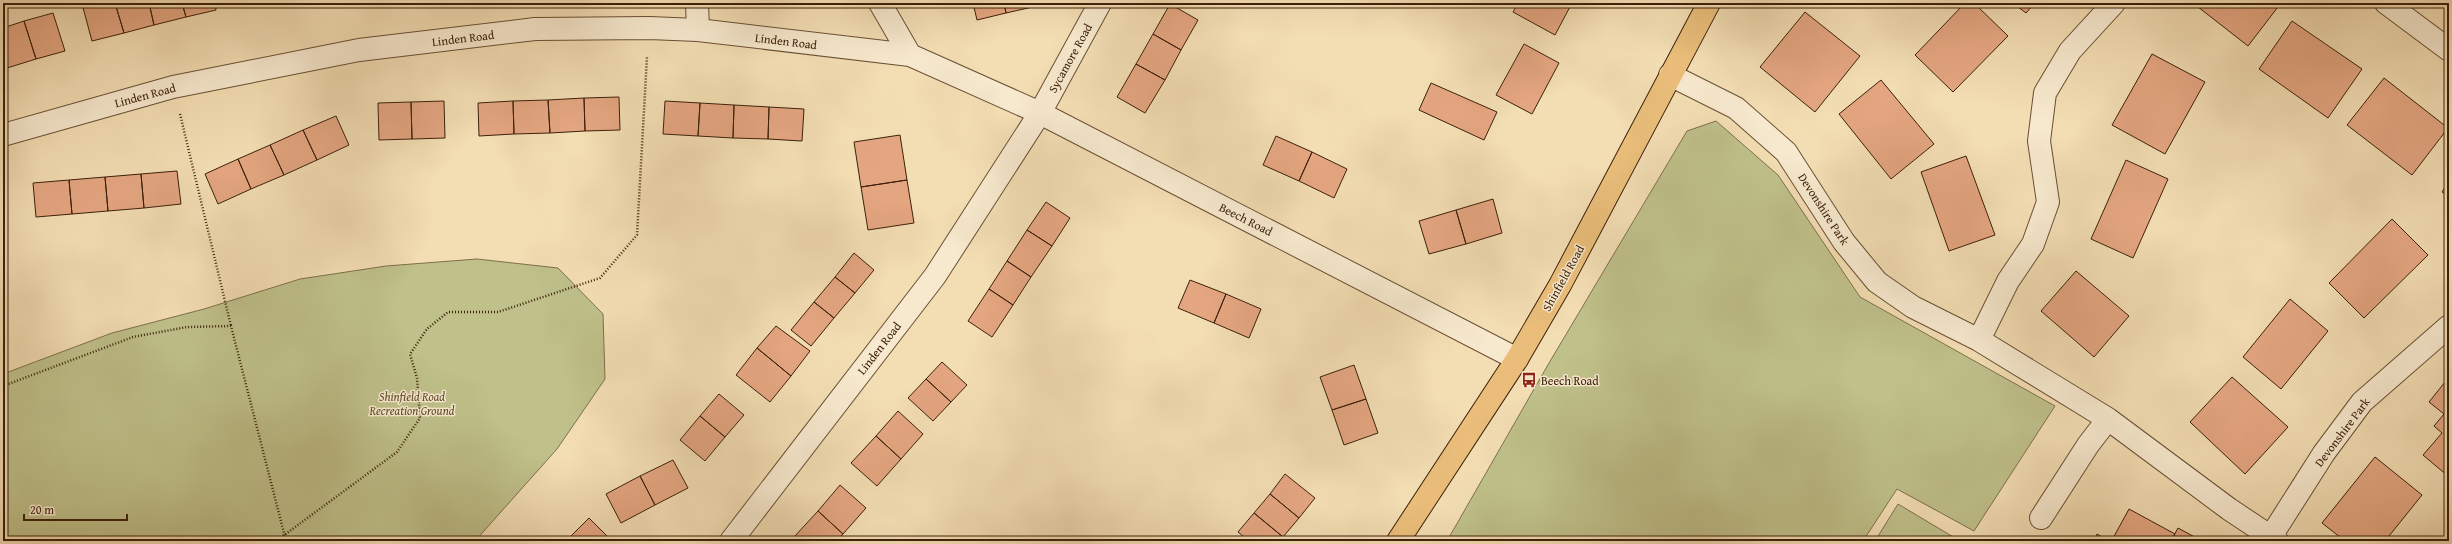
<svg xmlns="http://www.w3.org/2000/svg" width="2452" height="544" font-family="'Gentium Book Plus',serif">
<rect width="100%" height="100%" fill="#f3ddb3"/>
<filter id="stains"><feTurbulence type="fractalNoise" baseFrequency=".005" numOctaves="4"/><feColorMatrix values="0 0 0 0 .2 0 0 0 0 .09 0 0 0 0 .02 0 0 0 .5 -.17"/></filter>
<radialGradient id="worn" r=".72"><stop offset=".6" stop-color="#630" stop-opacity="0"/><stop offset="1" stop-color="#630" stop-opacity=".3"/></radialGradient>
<path fill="#bfc08a" stroke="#7e704a" d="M 1716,121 L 1778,175 L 1860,297 L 2055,406 L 1974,531 L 1897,489 L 1863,541 L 1447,541 L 1549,363 L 1687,131 Z
M 477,259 L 558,268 L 603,314 L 605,379 L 557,449 L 475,541 L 3,541 L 3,374 L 112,333 L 204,309 L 300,279 L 386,266 Z
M 1898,504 L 1960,541 L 1875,541 Z"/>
<path fill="#e4a681" stroke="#3c200a" d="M 115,3 L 149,3 L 154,25 L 124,33 Z
M 115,3 L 124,33 L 92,41 L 82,4 Z
M 149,3 L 182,3 L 186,17 L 154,25 Z
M 182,3 L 215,3 L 216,10 L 186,17 Z
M 973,3 L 1004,3 L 1006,13 L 977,20 Z
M 1004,3 L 1037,3 L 1037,6 L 1006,13 Z
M 1518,3 L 1572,3 L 1555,35 L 1513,12 Z
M 1965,3 L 1974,3 L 2008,36 L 1953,92 L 1915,55 Z
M 2013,3 L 2035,3 L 2026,13 Z
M 2193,3 L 2281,3 L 2248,46 Z
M 1170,4 L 1198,20 L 1181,50 L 1153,34 Z
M 1805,12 L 1860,56 L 1815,112 L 1760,67 Z
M 53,13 L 65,51 L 36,59 L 24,21 Z
M 24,21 L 36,59 L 7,68 L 3,54 L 3,28 Z
M 2292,21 L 2362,69 L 2328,118 L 2259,69 Z
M 1153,34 L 1181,50 L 1165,80 L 1136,64 Z
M 1524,44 L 1559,63 L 1532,114 L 1496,95 Z
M 3,54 L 7,68 L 3,70 Z
M 2152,54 L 2205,82 L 2165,154 L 2112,125 Z
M 1136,64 L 1165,80 L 1145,113 L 1117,97 Z
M 2384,78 L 2448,128 L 2412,175 L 2347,125 Z
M 1881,80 L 1934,144 L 1891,179 L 1839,114 Z
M 1431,83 L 1497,112 L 1484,140 L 1419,110 Z
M 619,97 L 620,130 L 585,131 L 584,98 Z
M 584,98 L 585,131 L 550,133 L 548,100 Z
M 548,100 L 550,133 L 514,134 L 513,101 Z
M 444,101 L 445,138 L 412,139 L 411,102 Z
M 513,101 L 514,134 L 479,136 L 478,103 Z
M 665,101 L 700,103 L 698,136 L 663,134 Z
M 411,102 L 412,139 L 379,140 L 378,103 Z
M 700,103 L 734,105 L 733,138 L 698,136 Z
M 734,105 L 769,107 L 768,139 L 733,138 Z
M 769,107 L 804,109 L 802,141 L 768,139 Z
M 336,116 L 349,145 L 317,160 L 303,130 Z
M 303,130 L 317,160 L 284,175 L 270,145 Z
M 900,135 L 907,180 L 861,187 L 854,142 Z
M 1276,136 L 1312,152 L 1299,181 L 1263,165 Z
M 270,145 L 284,175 L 251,189 L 238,159 Z
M 1312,152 L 1347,169 L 1334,198 L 1299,181 Z
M 1966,156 L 1995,235 L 1949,251 L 1921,172 Z
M 238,159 L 251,189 L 218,204 L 205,174 Z
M 2126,160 L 2168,179 L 2133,258 L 2091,239 Z
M 177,171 L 181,204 L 144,208 L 141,174 Z
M 141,174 L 144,208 L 108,211 L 105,177 Z
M 105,177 L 108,211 L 72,214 L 69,180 Z
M 69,180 L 72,214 L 36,217 L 33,183 Z
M 907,180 L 914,223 L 868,230 L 861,187 Z
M 2449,181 L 2449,197 L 2442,192 Z
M 1493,199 L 1502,233 L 1466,244 L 1456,210 Z
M 1046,202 L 1070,218 L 1052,246 L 1027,230 Z
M 1456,210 L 1466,244 L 1429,254 L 1419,221 Z
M 2392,219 L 2428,255 L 2364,318 L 2329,283 Z
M 1027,230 L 1052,246 L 1031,277 L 1007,261 Z
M 854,253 L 874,270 L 855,293 L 835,277 Z
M 1007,261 L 1031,277 L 1013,305 L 989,289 Z
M 2076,271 L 2129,316 L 2094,357 L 2041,311 Z
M 835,277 L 855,293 L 834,318 L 814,302 Z
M 1190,280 L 1226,294 L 1214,323 L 1178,308 Z
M 989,289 L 1013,305 L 992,337 L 968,321 Z
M 1226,294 L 1261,309 L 1249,338 L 1214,323 Z
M 2290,299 L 2328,331 L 2281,389 L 2243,357 Z
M 814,302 L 834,318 L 811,346 L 791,330 Z
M 776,326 L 810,351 L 791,376 L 757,348 Z
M 757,348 L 791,376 L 770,402 L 736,375 Z
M 942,362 L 967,385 L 951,402 L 926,379 Z
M 1354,365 L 1366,399 L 1332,410 L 1320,377 Z
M 2232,377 L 2288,427 L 2245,474 L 2190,422 Z
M 2449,377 L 2449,477 L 2423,455 L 2442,433 L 2434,426 L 2444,414 L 2429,402 Z
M 926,379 L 951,402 L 933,421 L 908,398 Z
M 719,394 L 744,415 L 725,437 L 700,416 Z
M 1366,399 L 1378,433 L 1344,445 L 1332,410 Z
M 898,411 L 923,434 L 901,459 L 876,436 Z
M 700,416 L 725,437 L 705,461 L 680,440 Z
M 876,436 L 901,459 L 877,486 L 851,463 Z
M 2375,457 L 2422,495 L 2385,541 L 2345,541 L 2322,523 Z
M 673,460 L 688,488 L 655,505 L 640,476 Z
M 1285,474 L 1315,498 L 1299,518 L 1270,494 Z
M 640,476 L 655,505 L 621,523 L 606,494 Z
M 840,485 L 866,508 L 843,534 L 818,511 Z
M 1270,494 L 1299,518 L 1283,537 L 1254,513 Z
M 2129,509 L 2175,534 L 2171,541 L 2112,540 Z
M 818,511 L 843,534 L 836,541 L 798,541 L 794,537 Z
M 1254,513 L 1283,537 L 1280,541 L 1249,541 L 1238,532 Z
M 589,518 L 612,541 L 566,541 Z
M 2178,528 L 2202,541 L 2171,541 Z
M 2097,534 L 2109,541 L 2094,541 Z"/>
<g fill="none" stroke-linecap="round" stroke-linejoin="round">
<g stroke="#6a4f34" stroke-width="24">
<path id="minor" d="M 697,3 L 698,30
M 880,3 L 910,55
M 2386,3 L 2449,50
M 1670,75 L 1736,108 L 1786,152 L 1844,242 L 1877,282 L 1913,307 L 1979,340 L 2108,419 L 2229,509 L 2277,541
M 3,135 L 173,87 L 359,50 L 535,29 L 649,28 L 698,30 L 910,55 L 1040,113 L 1517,359
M 1979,340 L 2008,281 L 2033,244 L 2048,202 L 2039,141 L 2045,93 L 2070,51 L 2114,3
M 2041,518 L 2088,445 L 2108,419
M 731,541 L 935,276 L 1040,113 L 1100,3
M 2268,541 L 2324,453 L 2362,402 L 2449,326"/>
</g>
<g stroke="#3c200a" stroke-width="24">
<path id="major" d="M 1398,541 L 1517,359 L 1560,285 L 1709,3"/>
</g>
<path stroke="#3c200a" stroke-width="2.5" stroke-dasharray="1 2" stroke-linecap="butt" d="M 180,114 L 231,326
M 3,386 L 133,337 L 187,327 L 231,326 L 286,541
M 283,536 L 397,452 L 420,418 L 417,378 L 410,354 L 427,329 L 448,312 L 498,312 L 600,278 L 637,235 L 647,57"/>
<use href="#minor" stroke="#f7e9ce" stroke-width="22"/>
<use href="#major" stroke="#eabe7a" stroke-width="22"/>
</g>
<defs>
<g id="bus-bare" transform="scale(1.2)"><path d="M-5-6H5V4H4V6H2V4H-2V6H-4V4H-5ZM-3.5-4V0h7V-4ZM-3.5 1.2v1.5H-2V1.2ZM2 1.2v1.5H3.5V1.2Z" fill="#8f2418" stroke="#f7e9ce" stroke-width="2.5" paint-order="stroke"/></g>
</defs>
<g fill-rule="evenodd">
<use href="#bus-bare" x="1529" y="380"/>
</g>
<g text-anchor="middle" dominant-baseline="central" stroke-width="3" stroke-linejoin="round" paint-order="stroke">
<g font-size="12" fill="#3c200a" stroke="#f7e9ce">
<text transform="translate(463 38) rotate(-7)">Linden Road</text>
<text transform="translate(786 41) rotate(7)">Linden Road</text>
<text transform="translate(1070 58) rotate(-61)">Sycamore Road</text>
<text transform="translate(145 95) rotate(-15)">Linden Road</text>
<text transform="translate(1824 209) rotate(57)">Devonshire Park</text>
<text transform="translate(1246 219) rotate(27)">Beech Road</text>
<text transform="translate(1563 278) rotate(-61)">Shinfield Road</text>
<text transform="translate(879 348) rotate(-52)">Linden Road</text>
<text transform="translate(2342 432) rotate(-53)">Devonshire Park</text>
</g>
<g font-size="12" fill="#3c200a" stroke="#f7e9ce" text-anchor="start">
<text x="1541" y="380">Beech Road</text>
</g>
<g font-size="12" font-style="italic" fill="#5d482a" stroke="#f7e9ce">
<text x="412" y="396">Shinfield Road<tspan x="412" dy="14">Recreation Ground</tspan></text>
</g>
</g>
<rect width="2452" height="544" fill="none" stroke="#f3ddb3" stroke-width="16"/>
<rect x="4" y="4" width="2444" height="536" fill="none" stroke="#3c200a" stroke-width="2"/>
<rect x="8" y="8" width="2436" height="528" fill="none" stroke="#3c200a"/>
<path d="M24 514v6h103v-6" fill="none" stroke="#3c200a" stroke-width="2"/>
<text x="30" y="514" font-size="12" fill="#3c200a" stroke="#f7e9ce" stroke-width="3" paint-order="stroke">20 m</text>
<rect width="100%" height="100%" filter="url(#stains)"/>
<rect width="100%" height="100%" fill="url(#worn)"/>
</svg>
